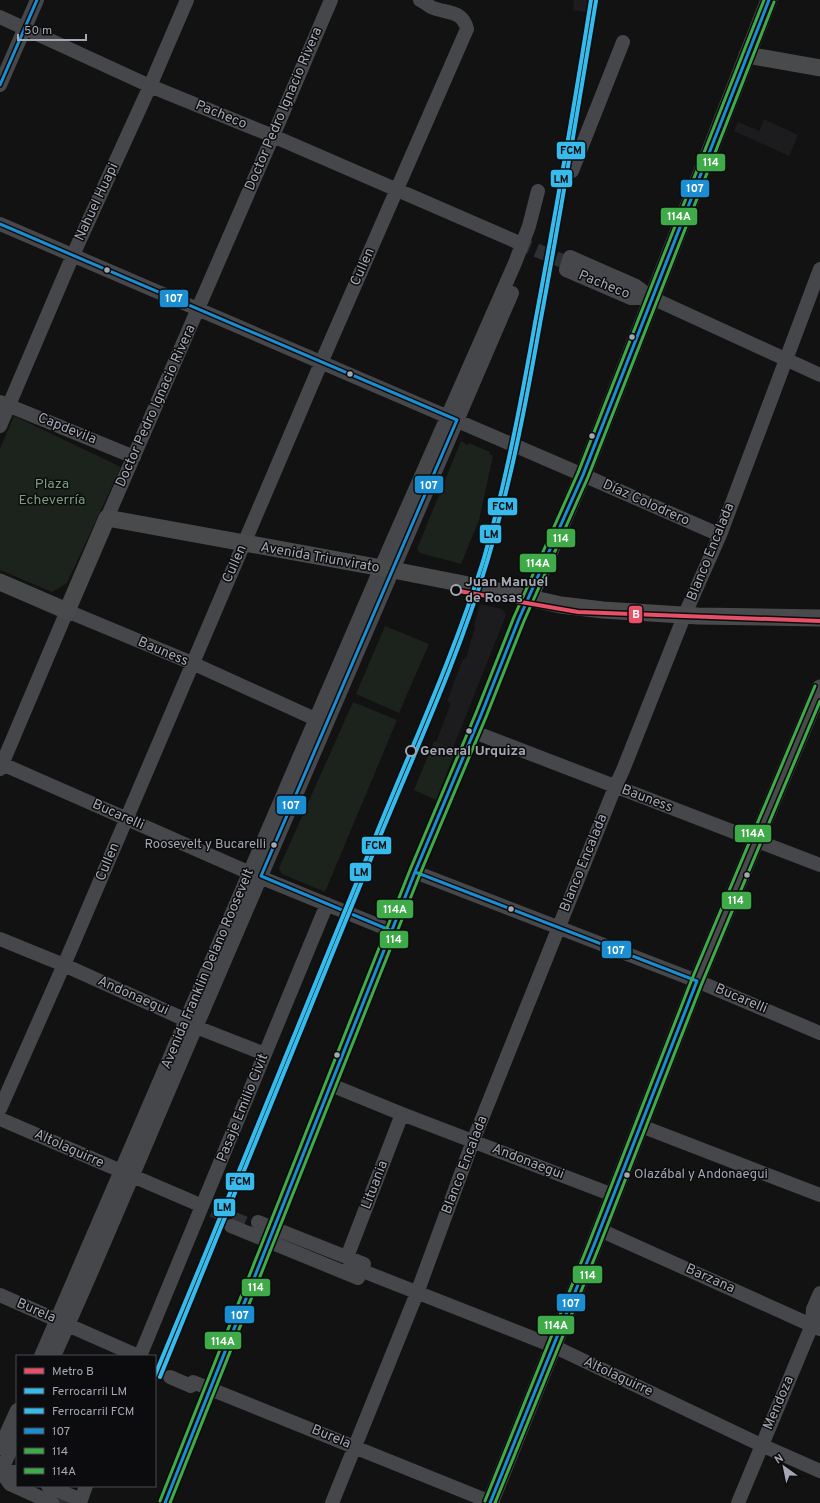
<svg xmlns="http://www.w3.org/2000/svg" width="820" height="1503" font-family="Overpass,sans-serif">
<rect width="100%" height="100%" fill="#121212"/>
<path fill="#1c1c1e" d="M 574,0 L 600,0 L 598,14 L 573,10 Z
M 764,119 L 798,135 L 789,156 L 734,131 L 738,122 L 759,131 Z
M 480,604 L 502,609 L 506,615 L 453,748 L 436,742 L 451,703 L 447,701 L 462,661 L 466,658 L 475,627 L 474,625 Z"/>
<path fill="#1c221c" d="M 14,416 L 121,467 L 67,583 L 52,592 L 0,570 L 0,449 Z
M 461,441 L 468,445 L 469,443 L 490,452 L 489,454 L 493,456 L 479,520 L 461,564 L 420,553 L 417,549 Z
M 385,626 L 429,644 L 399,713 L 356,694 Z
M 353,702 L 397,720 L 325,892 L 282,874 L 279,868 Z
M 434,741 L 456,750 L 436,800 L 414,790 Z"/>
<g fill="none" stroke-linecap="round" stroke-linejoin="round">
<path stroke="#2f3032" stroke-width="14" stroke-dasharray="14 7" stroke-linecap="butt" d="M 517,242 L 579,268
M 193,1202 L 271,1234
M 56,1497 L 70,1503"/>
<path stroke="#46474a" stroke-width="14" d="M 0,17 L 150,86 L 273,136 L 517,242
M 0,85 L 37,0
M 572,171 L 623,42
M 0,224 L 583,475 L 720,535
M 570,257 L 636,286 L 652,298 L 631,298 L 566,270 Z
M 581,269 L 634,292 L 652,298 L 820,375
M 0,402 L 134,457
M 0,426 L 73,255 L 150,86 L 187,0
M 107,518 L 273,136 L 331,0
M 474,732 L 820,865
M 0,763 L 250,873 L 392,931
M 0,769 L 67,611 L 192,663 L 324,723
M 415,872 L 697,981 L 820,1033
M 0,939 L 64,965 L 186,1020 L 196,1027 L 265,1054
M 331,1085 L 402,1114 L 613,1195
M 0,1109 L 70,951 L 321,363 L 467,29 C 462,9 446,14 431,7 C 428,5 424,2 420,0
M 0,1119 L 193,1202
M 641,1126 L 820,1195
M 258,1222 L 364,1264
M 231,1226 L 358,1278
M 600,1230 L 820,1329
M 347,1257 L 402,1114
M 350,1266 L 553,1346 L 761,1445 L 820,1471
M 0,1295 L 138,1356
M 812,1325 L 813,1309 L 820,1293
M 41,1356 L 389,549 L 515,263 L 529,226 L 538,191
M 54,1356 C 104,1247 149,1135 197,1025 C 301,781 406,537 512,293
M 140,1356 L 327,904
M 170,1377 L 191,1386 L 193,1382 L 493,1503
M 0,1448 L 17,1410
M 1,1472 L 10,1484 L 52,1503
M 1,1472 L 17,1472
M 0,1473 L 17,1437
M 48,1486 L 81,1500
M 77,1503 L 81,1500 L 86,1486
M 165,1503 L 415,872 L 481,715 L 519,619 L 529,599
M 332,1503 L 417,1293 L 473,1141 L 615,787 L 623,770 L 685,614 L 720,535 L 820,269
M 738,1503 L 812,1325 L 820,1316"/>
<path stroke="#484a4c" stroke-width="17" d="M 747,55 L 820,68
M 0,582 L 67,611 L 107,518 L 393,570 L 484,588 L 561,605 L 603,610 L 698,616 L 820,618
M 529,599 L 583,475 L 769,0
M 490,1503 L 594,1245 L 697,981 L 820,688"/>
<g stroke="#0c0c0e" stroke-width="6">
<path id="bus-1" d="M 0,85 L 37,0
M 0,224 L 457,420 L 261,876 L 392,931
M 415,872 L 697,981 L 594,1245 L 490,1503
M 165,1503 L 415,872 L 481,715 L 519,619 L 583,475 L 769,0"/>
</g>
<g stroke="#0c0c0e" stroke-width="6">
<path id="bus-2" d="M 170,1503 L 420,874 L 486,717 L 524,621 L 588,477 L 774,2
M 495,1503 L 599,1247 L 702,983 L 820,701"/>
</g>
<g stroke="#0c0c0e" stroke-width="6">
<path id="bus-3" d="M 160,1501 L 410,870 L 476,713 L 514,617 L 578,473 L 764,0
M 485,1501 L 589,1243 L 692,979 L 815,686"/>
</g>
<use href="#bus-1" stroke="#1a8ed1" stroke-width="3"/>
<use href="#bus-2" stroke="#3fab48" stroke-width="3"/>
<use href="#bus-3" stroke="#3fab48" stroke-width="3"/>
<g stroke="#0c0c0e" stroke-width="7">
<path id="rail-1" d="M 155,1375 C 229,1198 300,1020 373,842 C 411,748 454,655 484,558 C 506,481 521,402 535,323 C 555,216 574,108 591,0"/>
</g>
<g stroke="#0c0c0e" stroke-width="7">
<path id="rail-2" d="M 160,1377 C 233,1200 305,1022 377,844 C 416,749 459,657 488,559 C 511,482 526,403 540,324 C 560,217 578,109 596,1"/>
</g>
<use href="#rail-1" stroke="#37bbed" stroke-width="4"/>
<use href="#rail-2" stroke="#37bbed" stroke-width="4"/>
<g stroke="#0c0c0e" stroke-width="7">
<path id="metro-1" d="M 453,590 L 578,612 L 820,621"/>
</g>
<use href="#metro-1" stroke="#e75066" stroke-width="4"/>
</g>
<g fill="#a3a8b3" stroke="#0c0c0e" stroke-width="1.5">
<circle cx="107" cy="270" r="3.5"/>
<circle cx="632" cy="337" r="3.5"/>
<circle cx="350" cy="374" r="3.5"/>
<circle cx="592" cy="436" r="3.5"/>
<circle cx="469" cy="731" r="3.5"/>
<circle cx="274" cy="845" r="3.5"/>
<circle cx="747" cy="875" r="3.5"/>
<circle cx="511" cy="909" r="3.5"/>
<circle cx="337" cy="1055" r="3.5"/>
<circle cx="627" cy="1175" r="3.5"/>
</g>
<g fill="#0c0c0e" stroke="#a3a8b3" stroke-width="2">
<circle cx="456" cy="590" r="5"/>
<circle cx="411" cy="751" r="5"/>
</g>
<g text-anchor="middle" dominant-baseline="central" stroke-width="3" stroke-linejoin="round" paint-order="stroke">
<g font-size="13" fill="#a3a8b3" stroke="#0c0c0e" text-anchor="end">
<text x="266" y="845">Roosevelt y Bucarelli</text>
<text x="634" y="1175" text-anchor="start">Olazábal y Andonaegui</text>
</g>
<g font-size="14" fill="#a3a8b3" stroke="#0c0c0e">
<text transform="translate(284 109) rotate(-67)">Doctor Pedro Ignacio Rivera</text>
<text transform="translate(221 115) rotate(22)">Pacheco</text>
<text transform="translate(97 202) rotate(-65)">Nahuel Huapi</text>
<text transform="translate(363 267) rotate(-66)">Cullen</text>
<text transform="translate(604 285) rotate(22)">Pacheco</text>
<text transform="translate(156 406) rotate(-66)">Doctor Pedro Ignacio Rivera</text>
<text transform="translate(67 429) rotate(22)">Capdevila</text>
<text transform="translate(646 503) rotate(24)">Díaz Colodrero</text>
<text transform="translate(711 552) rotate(-68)">Blanco Encalada</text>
<text transform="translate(320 558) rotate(10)">Avenida Triunvirato</text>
<text transform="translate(235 564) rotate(-66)">Cullen</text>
<text transform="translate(163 652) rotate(23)">Bauness</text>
<text transform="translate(647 799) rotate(21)">Bauness</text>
<text transform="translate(118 815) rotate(24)">Bucarelli</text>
<text transform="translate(108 862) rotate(-67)">Cullen</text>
<text transform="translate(584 863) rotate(-68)">Blanco Encalada</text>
<text transform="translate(208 969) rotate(-67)">Avenida Franklin Delano Roosevelt</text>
<text transform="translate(133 996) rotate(24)">Andonaegui</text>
<text transform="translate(741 999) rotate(23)">Bucarelli</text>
<text transform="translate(243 1108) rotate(-68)">Pasaje Emilio Civit</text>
<text transform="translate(69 1149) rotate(24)">Altolaguirre</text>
<text transform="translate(528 1162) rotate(21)">Andonaegui</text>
<text transform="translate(465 1165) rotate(-69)">Blanco Encalada</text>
<text transform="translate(375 1185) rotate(-69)">Lituania</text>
<text transform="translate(710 1279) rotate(24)">Barzana</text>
<text transform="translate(36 1311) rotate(23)">Burela</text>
<text transform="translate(618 1377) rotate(25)">Altolaguirre</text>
<text transform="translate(779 1403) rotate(-67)">Mendoza</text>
<text transform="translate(331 1437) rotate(22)">Burela</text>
</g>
<g font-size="14" fill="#7a9d7b" stroke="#0c0c0e">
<text x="52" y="484">Plaza<tspan x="52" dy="16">Echeverría</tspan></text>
</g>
<g font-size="14" font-weight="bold" fill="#a3a8b3" stroke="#0c0c0e" text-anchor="start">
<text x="465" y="582">Juan Manuel<tspan x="465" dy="16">de Rosas</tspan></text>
<text x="420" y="751">General Urquiza</text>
</g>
</g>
<g stroke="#0c0c0e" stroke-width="1.5">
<rect x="556" y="141" width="30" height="19" rx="4" fill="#37bbed"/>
<rect x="696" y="153" width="30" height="19" rx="4" fill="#3fab48"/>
<rect x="550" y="169" width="23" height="19" rx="4" fill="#37bbed"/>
<rect x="680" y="179" width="30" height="19" rx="4" fill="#1a8ed1"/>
<rect x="660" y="207" width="38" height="19" rx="4" fill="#3fab48"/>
<rect x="159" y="289" width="30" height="19" rx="4" fill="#1a8ed1"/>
<rect x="414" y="475" width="30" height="19" rx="4" fill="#1a8ed1"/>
<rect x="487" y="497" width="31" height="19" rx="4" fill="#37bbed"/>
<rect x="479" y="524" width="23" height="20" rx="4" fill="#37bbed"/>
<rect x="546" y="528" width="30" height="20" rx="4" fill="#3fab48"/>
<rect x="519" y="553" width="38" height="20" rx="4" fill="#3fab48"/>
<rect x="628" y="605" width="15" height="19" rx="4" fill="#e75066"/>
<rect x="276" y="795" width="31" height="20" rx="4" fill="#1a8ed1"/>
<rect x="734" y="824" width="38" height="19" rx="4" fill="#3fab48"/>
<rect x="361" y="836" width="31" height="19" rx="4" fill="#37bbed"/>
<rect x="349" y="862" width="23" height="20" rx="4" fill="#37bbed"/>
<rect x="721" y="891" width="31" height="19" rx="4" fill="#3fab48"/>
<rect x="376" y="899" width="38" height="20" rx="4" fill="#3fab48"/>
<rect x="379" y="930" width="30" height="19" rx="4" fill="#3fab48"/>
<rect x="601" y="940" width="31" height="19" rx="4" fill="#1a8ed1"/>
<rect x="225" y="1172" width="30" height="19" rx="4" fill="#37bbed"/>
<rect x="213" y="1198" width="23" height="19" rx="4" fill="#37bbed"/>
<rect x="572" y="1265" width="31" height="19" rx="4" fill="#3fab48"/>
<rect x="241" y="1278" width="30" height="19" rx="4" fill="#3fab48"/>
<rect x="556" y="1293" width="30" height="19" rx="4" fill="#1a8ed1"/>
<rect x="224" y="1305" width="31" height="19" rx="4" fill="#1a8ed1"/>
<rect x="537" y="1315" width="38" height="20" rx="4" fill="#3fab48"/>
<rect x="204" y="1331" width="38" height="19" rx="4" fill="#3fab48"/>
</g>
<g font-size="11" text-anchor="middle" font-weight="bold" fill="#fff">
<text x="711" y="166">114</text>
<text x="695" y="192">107</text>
<text x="679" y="220">114A</text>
<text x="174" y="302">107</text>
<text x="429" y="489">107</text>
<text x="561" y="542">114</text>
<text x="538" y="567">114A</text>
<text x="636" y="618">B</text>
<text x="291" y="809">107</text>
<text x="753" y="837">114A</text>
<text x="736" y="904">114</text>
<text x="395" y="913">114A</text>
<text x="394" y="943">114</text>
<text x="616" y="954">107</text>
<text x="588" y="1279">114</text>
<text x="256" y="1291">114</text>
<text x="571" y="1307">107</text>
<text x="240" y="1319">107</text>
<text x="556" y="1329">114A</text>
<text x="223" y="1345">114A</text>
</g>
<g font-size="11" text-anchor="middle" font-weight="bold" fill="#111">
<text x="571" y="154">FCM</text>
<text x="561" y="183">LM</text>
<text x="503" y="510">FCM</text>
<text x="491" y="538">LM</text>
<text x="376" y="849">FCM</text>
<text x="361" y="876">LM</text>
<text x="240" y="1185">FCM</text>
<text x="224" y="1211">LM</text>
</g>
<rect x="16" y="1355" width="140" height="132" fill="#0c0c0e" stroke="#484a50"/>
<rect x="24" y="1368" width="20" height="6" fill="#e75066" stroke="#484a50"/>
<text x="52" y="1375" font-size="12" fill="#a3a8b3">Metro B</text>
<rect x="24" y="1388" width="20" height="6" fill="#37bbed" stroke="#484a50"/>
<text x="52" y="1395" font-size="12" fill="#a3a8b3">Ferrocarril LM</text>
<rect x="24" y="1408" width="20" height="6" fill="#37bbed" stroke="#484a50"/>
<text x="52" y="1415" font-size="12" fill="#a3a8b3">Ferrocarril FCM</text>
<rect x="24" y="1428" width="20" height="6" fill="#1a8ed1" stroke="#484a50"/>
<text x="52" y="1435" font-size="12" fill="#a3a8b3">107</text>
<rect x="24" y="1448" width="20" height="6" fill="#3fab48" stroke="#484a50"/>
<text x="52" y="1455" font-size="12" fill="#a3a8b3">114</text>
<rect x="24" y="1468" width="20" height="6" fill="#3fab48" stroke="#484a50"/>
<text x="52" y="1475" font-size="12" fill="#a3a8b3">114A</text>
<g transform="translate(784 1467) rotate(327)" stroke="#0c0c0e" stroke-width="3" paint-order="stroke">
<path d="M0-3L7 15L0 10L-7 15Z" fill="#a3a8b3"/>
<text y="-6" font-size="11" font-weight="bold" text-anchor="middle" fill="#a3a8b3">N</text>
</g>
<path d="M18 34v6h68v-6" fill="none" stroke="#a3a8b3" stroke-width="2"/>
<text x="24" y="34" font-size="12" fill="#a3a8b3" stroke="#0c0c0e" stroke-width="3" paint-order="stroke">50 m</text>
</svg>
